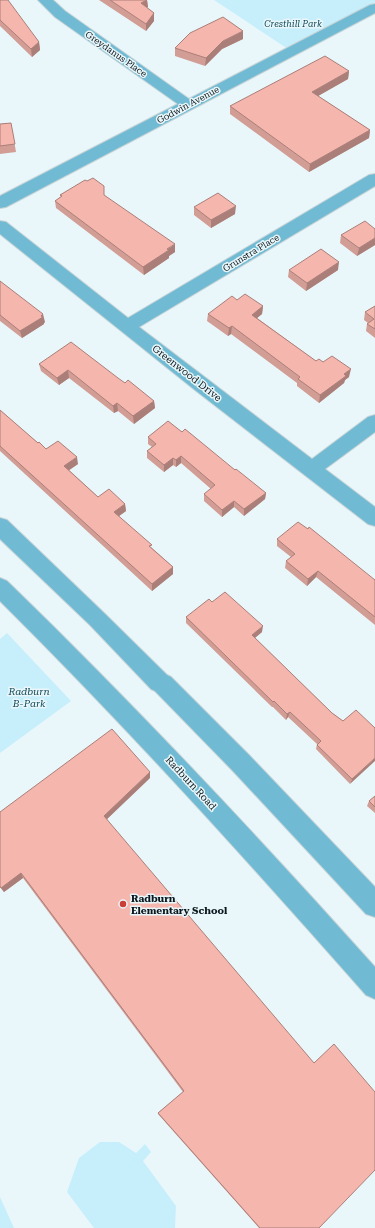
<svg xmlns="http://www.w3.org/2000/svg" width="375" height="1228" font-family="'Roboto Serif',serif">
<rect width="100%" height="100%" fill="#e9f7fb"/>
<path fill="#c7eefb" d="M 214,0 L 375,0 L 375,8 L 291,51 Z
M 7,633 L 71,701 L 0,753 L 0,639 Z
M 100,1142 L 119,1142 L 136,1153 L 145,1144 L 151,1152 L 143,1161 L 176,1206 L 175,1228 L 94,1228 L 67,1192 L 79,1158 Z
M 0,1197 L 14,1228 L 0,1228 Z"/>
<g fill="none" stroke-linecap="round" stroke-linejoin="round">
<g stroke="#c6d3d7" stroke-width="2">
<path id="street" d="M 38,0 L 53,0 L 65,11 L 189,99 L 370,5 L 375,4 L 375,13 L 6,207 L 0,208 L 0,196 L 178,104 L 55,17 Z
M 375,174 L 375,186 L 139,327 L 312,459 L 368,417 L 375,415 L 375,432 L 325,469 L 375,507 L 375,526 L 368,524 L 195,390 L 0,234 L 0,221 L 6,222 L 128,318 L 369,175 Z
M 0,518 L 7,520 L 104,613 L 167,675 L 171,677 L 249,755 L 375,887 L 375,917 L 366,914 L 233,771 L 155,691 L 151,689 L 90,625 L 0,539 Z
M 0,578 L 7,581 C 135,705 256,834 375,967 L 375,999 L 366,995 C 247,860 127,727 0,601 Z"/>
</g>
<use href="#street" fill="#70bbd3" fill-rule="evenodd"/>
</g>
<path fill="#d29d95" d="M 0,0 L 39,42 L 40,50 L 32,57 L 0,26 Z
M 99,0 L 147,0 L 148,7 L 147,8 L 154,13 L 154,21 L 146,31 Z
M 243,39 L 222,49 L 205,66 L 175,56 L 175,48 Z
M 349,71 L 348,79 L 318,96 L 370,130 L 369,138 L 309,172 L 230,114 L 230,106 Z
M 11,123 L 16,152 L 0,154 L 0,124 Z
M 87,181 L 105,196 L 175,252 L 169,256 L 169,258 L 144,275 L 56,208 L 55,201 L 61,197 L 60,195 Z
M 194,207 L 235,214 L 211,228 L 194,215 Z
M 375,229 L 375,245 L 357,256 L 340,243 L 341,235 Z
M 289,270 L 338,270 L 306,291 L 288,277 Z
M 0,281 L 45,322 L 44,323 L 44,324 L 22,338 L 0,321 Z
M 237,300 L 263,306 L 262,314 L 257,318 L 316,361 L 323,362 L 349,377 L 345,380 L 344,383 L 319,403 L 297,386 L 297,383 L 231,334 L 228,336 L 207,321 L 208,314 Z
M 375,306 L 375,338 L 366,331 L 367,324 L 368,323 L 364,320 L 365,312 Z
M 39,364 L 125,383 L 154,401 L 155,408 L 134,424 L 118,411 L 114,413 L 69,378 L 59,385 L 41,371 Z
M 0,410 L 38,443 L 46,449 L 78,464 L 69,470 L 98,497 L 125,504 L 126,511 L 119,516 L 152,548 L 173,567 L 173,574 L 152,591 L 0,451 Z
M 182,432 L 266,493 L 265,499 L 244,516 L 234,507 L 222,517 L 204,501 L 204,494 L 211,489 L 181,463 L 176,467 L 173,465 L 164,472 L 147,458 L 147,451 L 152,447 L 148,444 L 148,437 Z
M 277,539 L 375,580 L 375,625 L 316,577 L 307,586 L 285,568 L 286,561 L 291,557 L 277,546 Z
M 212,602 L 262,632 L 255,638 L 332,713 L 343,721 L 375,728 L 350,784 L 316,749 L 317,744 L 288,717 L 286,720 L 273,707 L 272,707 L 186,623 L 186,617 Z
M 150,778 L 107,819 L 319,1228 L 259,1228 L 158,1114 L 158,1113 L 183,1092 L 23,878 L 4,892 L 0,887 Z
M 375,796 L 375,813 L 367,806 L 369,801 Z"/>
<path fill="#ab7f79" d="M 147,0 L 148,7 L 142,10 L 141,3 Z
M 154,13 L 154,21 L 146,31 L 146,24 Z
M 243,31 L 243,39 L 222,49 L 205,66 L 206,58 L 223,41 Z
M 39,42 L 40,50 L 32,57 L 31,49 Z
M 349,71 L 348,79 L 311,100 L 312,92 Z
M 370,130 L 369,138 L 309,172 L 310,164 Z
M 236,206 L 235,214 L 211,228 L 211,220 Z
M 375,238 L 375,245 L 357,256 L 359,248 Z
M 175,244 L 175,252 L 169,256 L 169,258 L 144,275 L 143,267 Z
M 339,262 L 338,270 L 306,291 L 307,283 Z
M 263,306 L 262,314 L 252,322 L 252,315 Z
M 43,314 L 45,322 L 44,323 L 44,324 L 22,338 L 20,331 Z
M 232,326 L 231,334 L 228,336 L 229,328 Z
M 351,369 L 349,377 L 345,380 L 344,383 L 319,403 L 320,395 L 344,374 Z
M 68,370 L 69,378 L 59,385 L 57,378 Z
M 154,401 L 155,408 L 134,424 L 133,416 Z
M 117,403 L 118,411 L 114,413 L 113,406 Z
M 181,456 L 181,463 L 176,467 L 176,460 Z
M 77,457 L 78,464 L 65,473 L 64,466 Z
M 173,458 L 173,465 L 164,472 L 164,465 Z
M 266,493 L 265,499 L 244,516 L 244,509 Z
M 234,501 L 234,507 L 222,517 L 222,510 Z
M 125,504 L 126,511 L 115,519 L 114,512 Z
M 173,567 L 173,574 L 152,591 L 152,584 Z
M 318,571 L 316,577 L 307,586 L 308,579 Z
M 263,626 L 262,632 L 251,641 L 252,635 Z
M 290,712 L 288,717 L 286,720 L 287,714 Z
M 375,758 L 375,761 L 350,784 L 352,779 Z
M 150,772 L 150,778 L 105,821 L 104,816 Z
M 21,873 L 23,878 L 4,892 L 1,888 Z"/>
<path fill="#f4b6ad" stroke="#ab7f79" d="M 0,0 L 8,0 L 39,42 L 31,49 L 0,20 Z
M 110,0 L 147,0 L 141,3 L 154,13 L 146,24 Z
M 223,17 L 243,31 L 223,41 L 206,58 L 175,48 L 190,33 Z
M 325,56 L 349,71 L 312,92 L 370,130 L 310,164 L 230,106 Z
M 11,123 L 15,144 L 0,146 L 0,124 Z
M 93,178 L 104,186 L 104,195 L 175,244 L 167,249 L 169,250 L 143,267 L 55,201 L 62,196 L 60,195 L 85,180 L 87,181 Z
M 218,193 L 236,206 L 211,220 L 194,207 Z
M 365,221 L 375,229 L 375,238 L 359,248 L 341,235 Z
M 321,249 L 339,262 L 307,283 L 289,270 Z
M 0,281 L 43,314 L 41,316 L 43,317 L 20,331 L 0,315 Z
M 245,294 L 263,306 L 252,315 L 316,361 L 319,359 L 323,362 L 332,356 L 351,369 L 344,374 L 346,376 L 320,395 L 298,379 L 300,377 L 232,326 L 229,328 L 208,314 L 232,296 L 237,300 Z
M 375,306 L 375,329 L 367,324 L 374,319 L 365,312 Z
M 71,342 L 118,378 L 125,383 L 128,380 L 154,401 L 133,416 L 117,403 L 113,406 L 68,370 L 57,378 L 39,364 Z
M 0,410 L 38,443 L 39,442 L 46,449 L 58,441 L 77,457 L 64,466 L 98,497 L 109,489 L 125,504 L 114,512 L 152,545 L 149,546 L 173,567 L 152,584 L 0,446 Z
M 168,421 L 182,432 L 185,429 L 235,470 L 236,469 L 266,493 L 244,509 L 234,501 L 222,510 L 204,494 L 215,485 L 181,456 L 176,460 L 173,458 L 164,465 L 147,451 L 156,444 L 148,437 Z
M 298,522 L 308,529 L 309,527 L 375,580 L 375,617 L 318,571 L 308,579 L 286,561 L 295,554 L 277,539 Z
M 225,592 L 263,626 L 252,635 L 332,713 L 343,721 L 356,710 L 375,728 L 375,758 L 352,779 L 317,745 L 321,741 L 290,712 L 287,714 L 274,701 L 273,702 L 186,617 L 209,599 L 212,602 Z
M 112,729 L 150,772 L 104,816 L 314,1063 L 334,1044 L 375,1092 L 375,1170 L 319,1228 L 260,1228 L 158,1113 L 184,1091 L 21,873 L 1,888 L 0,886 L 0,812 Z
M 375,796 L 375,807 L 369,801 Z"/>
<circle fill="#cb3d35" stroke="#e9f7fb" stroke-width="1.5" cx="123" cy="904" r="4"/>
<g text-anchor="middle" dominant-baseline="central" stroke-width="3" stroke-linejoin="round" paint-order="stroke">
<g font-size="9" font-style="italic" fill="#0f4857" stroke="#e9f7fb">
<text x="293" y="24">Cresthill Park</text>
</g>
<g font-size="9" fill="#0c181d" stroke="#e9f7fb">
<text transform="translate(116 54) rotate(35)">Greydanus Place</text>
<text transform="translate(188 105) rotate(-28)">Godwin Avenue</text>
<text transform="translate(251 253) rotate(-31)">Grunstra Place</text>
</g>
<g font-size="10" fill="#0c181d" stroke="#e9f7fb">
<text transform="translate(187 373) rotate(38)">Greenwood Drive</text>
<text transform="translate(191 783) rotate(47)">Radburn Road</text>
</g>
<g font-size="10" font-style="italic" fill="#0f4857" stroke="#e9f7fb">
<text x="29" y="691">Radburn<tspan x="29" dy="12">B-Park</tspan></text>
</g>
<g font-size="10" font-weight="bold" fill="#0c181d" stroke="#e9f7fb" text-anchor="start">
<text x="131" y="898">Radburn<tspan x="131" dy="12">Elementary School</tspan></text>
</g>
</g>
</svg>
